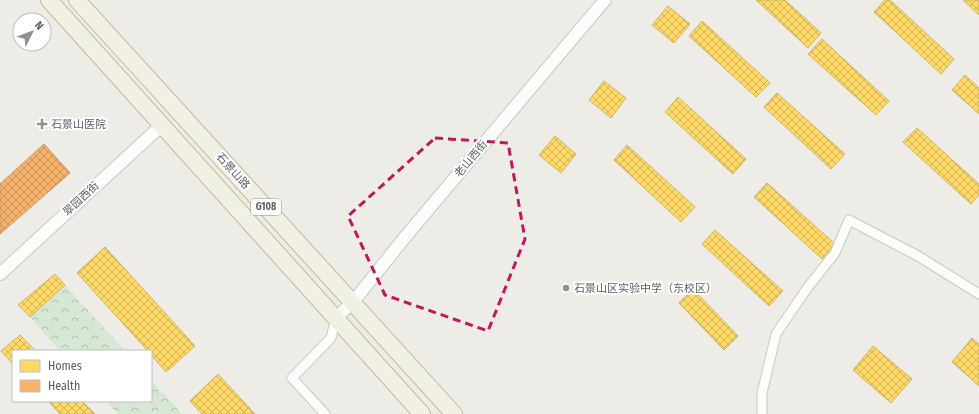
<svg xmlns="http://www.w3.org/2000/svg" width="979" height="414" font-family="'Fira Sans Condensed','Noto Sans SC',sans-serif">
<defs>
<pattern id="park-crowns" width="20" height="18" patternUnits="userSpaceOnUse"><rect width="20" height="18" fill="#d6e8d4"/><path d="M2 6a3 3 0 1 1 6 0M12 15a3 3 0 1 1 6 0" fill="none" stroke="#b1bfb0"/></pattern>
<pattern id="homes-cross-hatch" width="8" height="8" patternUnits="userSpaceOnUse"><rect width="8" height="8" fill="#ffd966"/><path d="M0 0l8 8M0 8l8-8" fill="none" stroke="#d2b358"/></pattern>
<pattern id="health-cross-hatch" width="8" height="8" patternUnits="userSpaceOnUse"><rect width="8" height="8" fill="#f6b26b"/><path d="M0 0l8 8M0 8l8-8" fill="none" stroke="#ca945c"/></pattern>
</defs>
<rect width="100%" height="100%" fill="#edece7"/>
<path fill="url(#park-crowns)" d="M 65,285 L 125,351 L 60,351 L 30,317 Z
M 151,380 L 182,414 L 118,414 L 106,401 L 151,401 Z"/>
<path fill="url(#homes-cross-hatch)" stroke="#ceb566" d="M 756,0 L 785,0 L 821,33 L 808,48 Z
M 885,0 L 890,0 L 954,59 L 941,74 L 874,12 Z
M 963,0 L 979,0 L 979,15 Z
M 668,6 L 690,24 L 674,43 L 652,25 Z
M 702,21 L 770,83 L 756,97 L 689,36 Z
M 822,39 L 889,101 L 876,115 L 808,54 Z
M 965,75 L 979,88 L 979,114 L 952,90 Z
M 604,81 L 626,98 L 611,118 L 589,100 Z
M 777,93 L 845,154 L 831,169 L 764,107 Z
M 678,97 L 746,159 L 733,174 L 665,112 Z
M 917,128 L 979,184 L 979,195 L 971,204 L 903,142 Z
M 555,136 L 576,154 L 561,173 L 539,155 Z
M 627,145 L 695,207 L 681,222 L 614,160 Z
M 767,183 L 835,244 L 822,259 L 754,197 Z
M 715,230 L 783,291 L 769,306 L 702,244 Z
M 105,247 L 195,346 L 166,372 L 151,355 L 151,351 L 148,351 L 77,273 Z
M 55,274 L 65,285 L 30,317 L 18,305 Z
M 693,289 L 738,336 L 724,350 L 679,303 Z
M 20,335 L 36,351 L 13,351 L 13,364 L 1,351 Z
M 972,338 L 979,344 L 979,386 L 952,362 Z
M 873,346 L 912,379 L 891,403 L 853,370 Z
M 218,374 L 255,414 L 202,414 L 190,401 Z
M 48,401 L 82,401 L 95,414 L 60,414 Z"/>
<path fill="url(#health-cross-hatch)" stroke="#c89969" d="M 44,144 L 70,173 L 0,234 L 0,184 Z"/>
<g fill="none" stroke-linecap="round" stroke-linejoin="round">
<g stroke="#c8c8c8" stroke-width="11">
<path id="minor" d="M 325,414 L 292,378 L 331,338 L 336,318
M 762,414 L 762,393 L 776,334 L 808,287 L 835,253 L 849,220 L 918,256 L 979,294"/>
</g>
<g stroke="#c8c8c8" stroke-width="14">
<path id="tertiary" d="M 0,274 L 162,125
M 336,318 L 353,302 L 406,236 L 605,0"/>
</g>
<g stroke="#c4b995" stroke-width="18">
<path id="trunk" d="M 49,0 L 422,414
M 77,0 L 454,414"/>
</g>
<use href="#minor" stroke="#fcfcfb" stroke-width="9"/>
<use href="#tertiary" stroke="#fcfcfb" stroke-width="12"/>
<use href="#trunk" stroke="#f1f0e5" stroke-width="16"/>
</g>
<path fill="none" stroke="#c2185b" stroke-width="3" stroke-dasharray="8 5" stroke-linejoin="round" d="M 435,138 L 508,143 L 525,239 L 488,331 L 385,295 L 348,216 Z"/>
<g fill="#8f9192" stroke="#fff" stroke-width="1.5">
<path d="M40 118h4v4h4v4h-4v4h-4v-4h-4v-4h4z"/>
<circle cx="566" cy="288" r="4"/>
</g>
<g text-anchor="middle" dominant-baseline="central" stroke-width="4" stroke-linejoin="round" paint-order="stroke">
<rect fill="#fff" stroke="#8e9093" stroke-width="1" x="251" y="199" width="30" height="16" rx="3"/>
<g font-size="10" font-weight="bold" fill="#5d6065">
<text x="266" y="207">G108</text>
</g>
<g font-size="11" fill="#5d6065" stroke="#fff" text-anchor="start">
<text x="51" y="124">石景山医院</text>
<text x="574" y="288">石景山区实验中学（东校区）</text>
</g>
<g font-size="11" fill="#5d6065" stroke="#fff">
<text transform="translate(471 159) rotate(-50)">老山西街</text>
<text transform="translate(233 171) rotate(48)">石景山路</text>
<text transform="translate(81 199) rotate(-43)">翠园西街</text>
</g>
</g>
<rect x="12" y="350" width="140" height="52" fill="#ffffff" stroke="#bebfc1"/>
<rect x="20" y="360" width="20" height="12" fill="#ffd966" stroke="#bebfc1"/>
<text x="48" y="370" font-size="12" fill="#5d6065">Homes</text>
<rect x="20" y="380" width="20" height="12" fill="#f6b26b" stroke="#bebfc1"/>
<text x="48" y="390" font-size="12" fill="#5d6065">Health</text>
<g transform="translate(32 32) rotate(48)"><circle r="19" fill="#ffffff" stroke="#bebfc1"/>
<path d="M0-3L7 15L0 10L-7 15Z" fill="#8f9192"/>
<text y="-6" font-size="11" font-weight="bold" text-anchor="middle" fill="#5d6065">N</text>
</g>
</svg>
